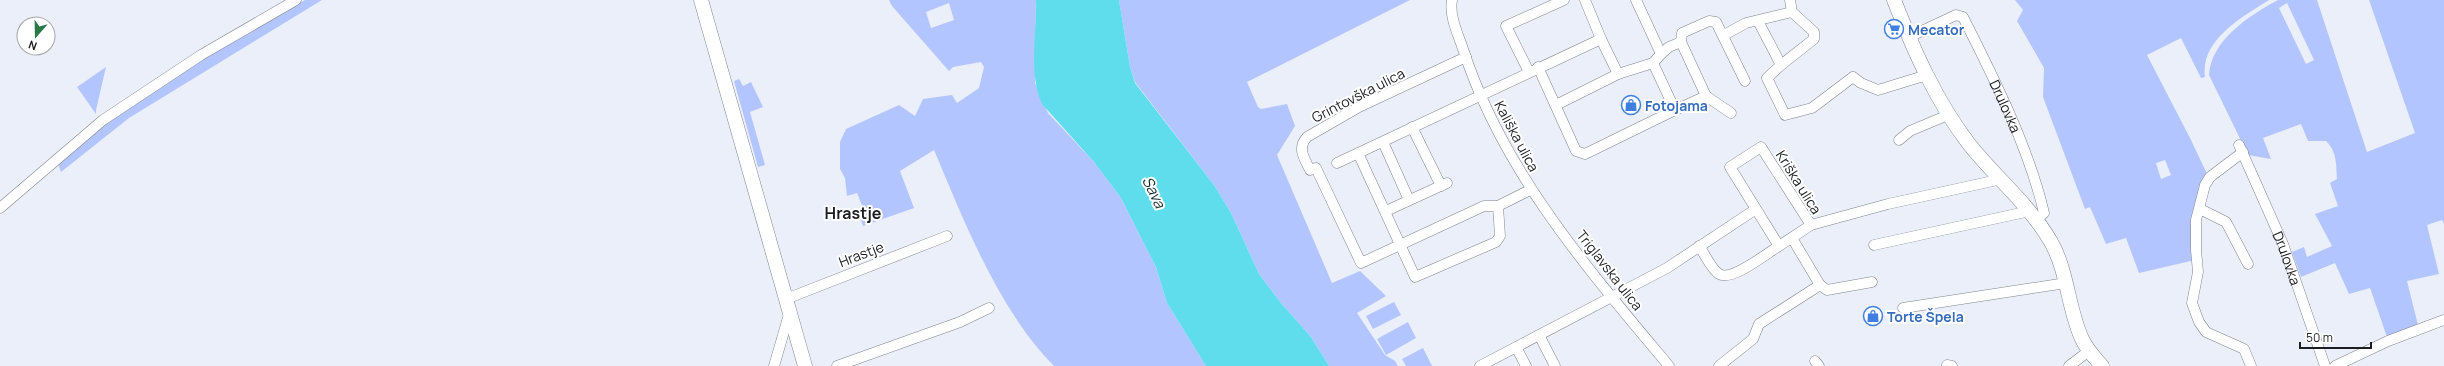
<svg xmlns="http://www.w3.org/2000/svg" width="2444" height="366" font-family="Manrope,sans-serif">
<rect width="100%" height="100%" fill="#ebeff9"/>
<path fill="#b2c5ff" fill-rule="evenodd" d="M 305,0 L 322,0 L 129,118 L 61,172 L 58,164 L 108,122 L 202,60 Z
M 889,0 L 1036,0 L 1035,83 L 1048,113 L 1094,162 L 1121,198 L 1156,267 L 1167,303 L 1206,366 L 1054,366 C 999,311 964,221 934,150 L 900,171 L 914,208 L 863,226 L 860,217 L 865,213 L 857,193 L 847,196 L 845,178 L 840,169 L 840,142 L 846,129 L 899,105 L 915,116 L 923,99 L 952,95 L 957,103 L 979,88 L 984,67 L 981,62 L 953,67 L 949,71 L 892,6 ZM 949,3 L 954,20 L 931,28 L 926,12 Z
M 1119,0 L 1410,0 L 1247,82 L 1258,107 L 1261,109 L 1287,104 L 1295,126 L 1277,155 L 1332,283 L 1360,271 L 1386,296 L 1357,313 L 1385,355 L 1395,361 L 1398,366 L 1329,366 L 1311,337 L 1281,303 L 1259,274 L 1231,213 L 1214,185 L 1135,82 L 1130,67 Z
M 2015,0 L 2269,0 C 2242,17 2200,40 2205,77 L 2201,78 L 2181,38 L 2147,55 L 2191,140 L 2208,176 L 2195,260 L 2139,273 L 2126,238 L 2106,244 L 2090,207 L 2085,209 L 2043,97 L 2044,68 L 2017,21 L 2023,10 ZM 2165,160 L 2171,175 L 2161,179 L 2156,163 Z
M 2278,0 L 2317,0 L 2367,152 L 2415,133 L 2369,0 L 2444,0 L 2444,224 L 2442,220 L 2427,225 L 2439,274 L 2407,281 L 2418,325 L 2387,337 L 2370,288 L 2349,294 L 2335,263 L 2301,277 L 2292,252 L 2304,247 L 2307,257 L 2332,246 L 2315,214 L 2338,206 L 2330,183 L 2337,179 C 2336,163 2337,152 2326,141 L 2308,141 L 2301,124 L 2263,138 L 2271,159 L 2248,155 L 2209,75 C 2211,40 2250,15 2278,0 ZM 2287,3 L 2314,60 L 2306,64 L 2279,8 Z
M 106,67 L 96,110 L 96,114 L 77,87 Z
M 739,79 L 743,86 L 751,82 L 763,107 L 750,112 L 765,165 L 758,167 L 734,81 Z
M 1394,302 L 1401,315 L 1373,329 L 1366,316 Z
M 1408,322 L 1416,338 L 1386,355 L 1377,339 Z
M 1423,348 L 1432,366 L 1406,366 L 1402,359 Z"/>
<path fill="#60dded" d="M 1036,0 L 1119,0 L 1130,67 L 1135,83 L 1214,185 L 1231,213 L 1259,274 L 1281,303 L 1311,337 L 1329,366 L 1206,366 L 1167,303 L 1156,267 L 1121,198 L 1094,162 L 1042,104 C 1028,73 1037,34 1036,0 Z"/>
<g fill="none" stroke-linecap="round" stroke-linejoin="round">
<g stroke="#80848d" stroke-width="11">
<g id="street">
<path d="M 1452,0 C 1449,16 1458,34 1463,49 C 1503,172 1588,269 1669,366"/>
<path d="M 1585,0 L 1601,39"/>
<path d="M 1790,0 L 1792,12 L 1814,32 L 1814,39 L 1781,65 L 1767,78 L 1785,115 L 1812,108 L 1853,77 L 1861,83 L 1878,90 L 1927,75"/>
<path d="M 1758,21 L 1781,65"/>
<path d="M 1724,35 L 1746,23 L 1792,12"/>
<path id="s1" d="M 1909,37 L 1956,15 L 1963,17 C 1993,76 2029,148 2044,213 L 2037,219"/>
<path d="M 1661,54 L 1669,47 L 1681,42"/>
<path d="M 1466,57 L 1359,107 L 1307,137 C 1297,148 1304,158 1310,170 L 1316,168 L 1361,263 L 1484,206 L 1498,206 L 1530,190"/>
<path d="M 1538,67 L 1576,151 L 1585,154 L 1675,110 L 1653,63"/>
<path d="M 1529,72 L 1506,26 L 1564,0"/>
<path d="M 1706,96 L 1681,42 L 1682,33 L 1709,21 L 1716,22 L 1745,81"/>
<path d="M 1706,96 L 1731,113"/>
<path d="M 1556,105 L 1618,74"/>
<path d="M 1675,110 L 1706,96"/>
<path d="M 1412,127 L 1441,186"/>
<path d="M 1899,140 L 1910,131 L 1948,115"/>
<path d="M 1383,142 L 1409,200"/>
<path id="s2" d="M 2239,145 L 2283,244 L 2325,366"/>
<path d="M 2243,152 L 2210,177 L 2205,185 L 2196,220 L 2196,250 L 2198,272 L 2192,303 L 2199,322 L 2206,332 L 2244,349 L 2251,366"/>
<path d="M 1358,153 L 1415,277 L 1496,242 L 1500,236 L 1498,206"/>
<path d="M 1337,163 L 1601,39 L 1618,74 L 1653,63 L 1661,54 L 1636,0"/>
<path d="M 0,208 L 103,120 L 201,55 L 296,0"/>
<path d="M 2200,209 L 2226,222 L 2248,264"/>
<path d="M 1386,211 L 1447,183"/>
<path d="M 1811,225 L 1888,204 L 2002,179"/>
<path d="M 1792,238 L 1820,285"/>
<path d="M 1874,245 L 2030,211"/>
<path d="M 1699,246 C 1705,254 1711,269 1719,274 C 1732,282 1767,253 1779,246"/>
<path d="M 786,299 L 947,236"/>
<path d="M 1903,308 L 2066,283"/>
<path d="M 1539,335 L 1555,366"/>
<path d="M 1516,347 L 1526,366"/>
<path d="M 1815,361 L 1819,366"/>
<path d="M 1947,365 L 1952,366"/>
<path d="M 774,366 L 790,311"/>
<path d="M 837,366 L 960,322 L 989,308"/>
<path d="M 1480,366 L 1667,268 L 1756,209 L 1779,246 L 1811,225 L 1761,147 L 1730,167 L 1756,209"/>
<path d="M 1719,366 L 1753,339 L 1759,324 L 1820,285 L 1827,290 L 1872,282"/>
<path d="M 2069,366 L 2089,351"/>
<path d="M 2335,366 L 2388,341 L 2444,320"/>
</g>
</g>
<g stroke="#80848d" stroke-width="15">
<path id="secondary" d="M 701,0 L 805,366
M 1894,0 C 1914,51 1936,101 1969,144 C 1996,178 2029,204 2051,242 C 2068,272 2068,309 2082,339 C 2087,350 2095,358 2102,366"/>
</g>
<use href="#street" stroke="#fff" stroke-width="10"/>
<use href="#secondary" stroke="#fff" stroke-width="14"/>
</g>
<defs>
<g id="supermarket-ring" transform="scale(1)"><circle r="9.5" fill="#fff" stroke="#3f7fe0" stroke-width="1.5"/><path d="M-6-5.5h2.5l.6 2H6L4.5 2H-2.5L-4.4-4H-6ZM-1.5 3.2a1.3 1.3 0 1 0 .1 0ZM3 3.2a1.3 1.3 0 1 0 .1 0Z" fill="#3f7fe0"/></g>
<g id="shop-ring" transform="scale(1)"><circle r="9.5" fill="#fff" stroke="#3f7fe0" stroke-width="1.5"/><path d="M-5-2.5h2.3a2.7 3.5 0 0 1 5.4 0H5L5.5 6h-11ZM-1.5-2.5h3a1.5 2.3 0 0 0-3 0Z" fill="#3f7fe0"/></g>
</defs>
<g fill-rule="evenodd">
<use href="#supermarket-ring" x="1894" y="29"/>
<use href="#shop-ring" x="1631" y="105"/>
<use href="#shop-ring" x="1873" y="316"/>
</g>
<g text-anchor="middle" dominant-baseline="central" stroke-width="4" stroke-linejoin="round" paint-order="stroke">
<g font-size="14" font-weight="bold" fill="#366cbe" stroke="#fff" text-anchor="start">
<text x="1908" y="29">Mecator</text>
<text x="1645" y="105">Fotojama</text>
<text x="1887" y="316">Torte Špela</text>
</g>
<g font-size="14" fill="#1c1d21" stroke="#fff">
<text transform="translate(1358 95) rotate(-27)">Grintovška ulica</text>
<text stroke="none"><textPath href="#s1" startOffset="158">Drulovka</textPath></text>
<text transform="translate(1517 136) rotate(62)">Kališka ulica</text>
<text transform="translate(1799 182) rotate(58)">Kriška ulica</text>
<text transform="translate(861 254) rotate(-21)">Hrastje</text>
<text stroke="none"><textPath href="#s2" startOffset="123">Drulovka</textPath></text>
<text transform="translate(1610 270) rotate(52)">Triglavska ulica</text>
</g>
<g font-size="15" font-style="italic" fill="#182e31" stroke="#fff">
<text transform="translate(1154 192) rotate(64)">Sava</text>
</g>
<g font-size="16" font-weight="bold" fill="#1c1d21" stroke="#fff">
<text x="853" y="213">Hrastje</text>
</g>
</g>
<g transform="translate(36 36) rotate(200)"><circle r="19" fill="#ffffff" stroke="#a4a5a6"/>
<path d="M0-3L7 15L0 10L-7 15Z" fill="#297848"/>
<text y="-6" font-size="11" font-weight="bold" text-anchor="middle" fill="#1c1d21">N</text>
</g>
<path d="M2300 342v6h71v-6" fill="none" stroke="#1c1d21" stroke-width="2"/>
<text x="2306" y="342" font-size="12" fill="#1c1d21" stroke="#ffffff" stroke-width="3" paint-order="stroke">50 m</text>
</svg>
